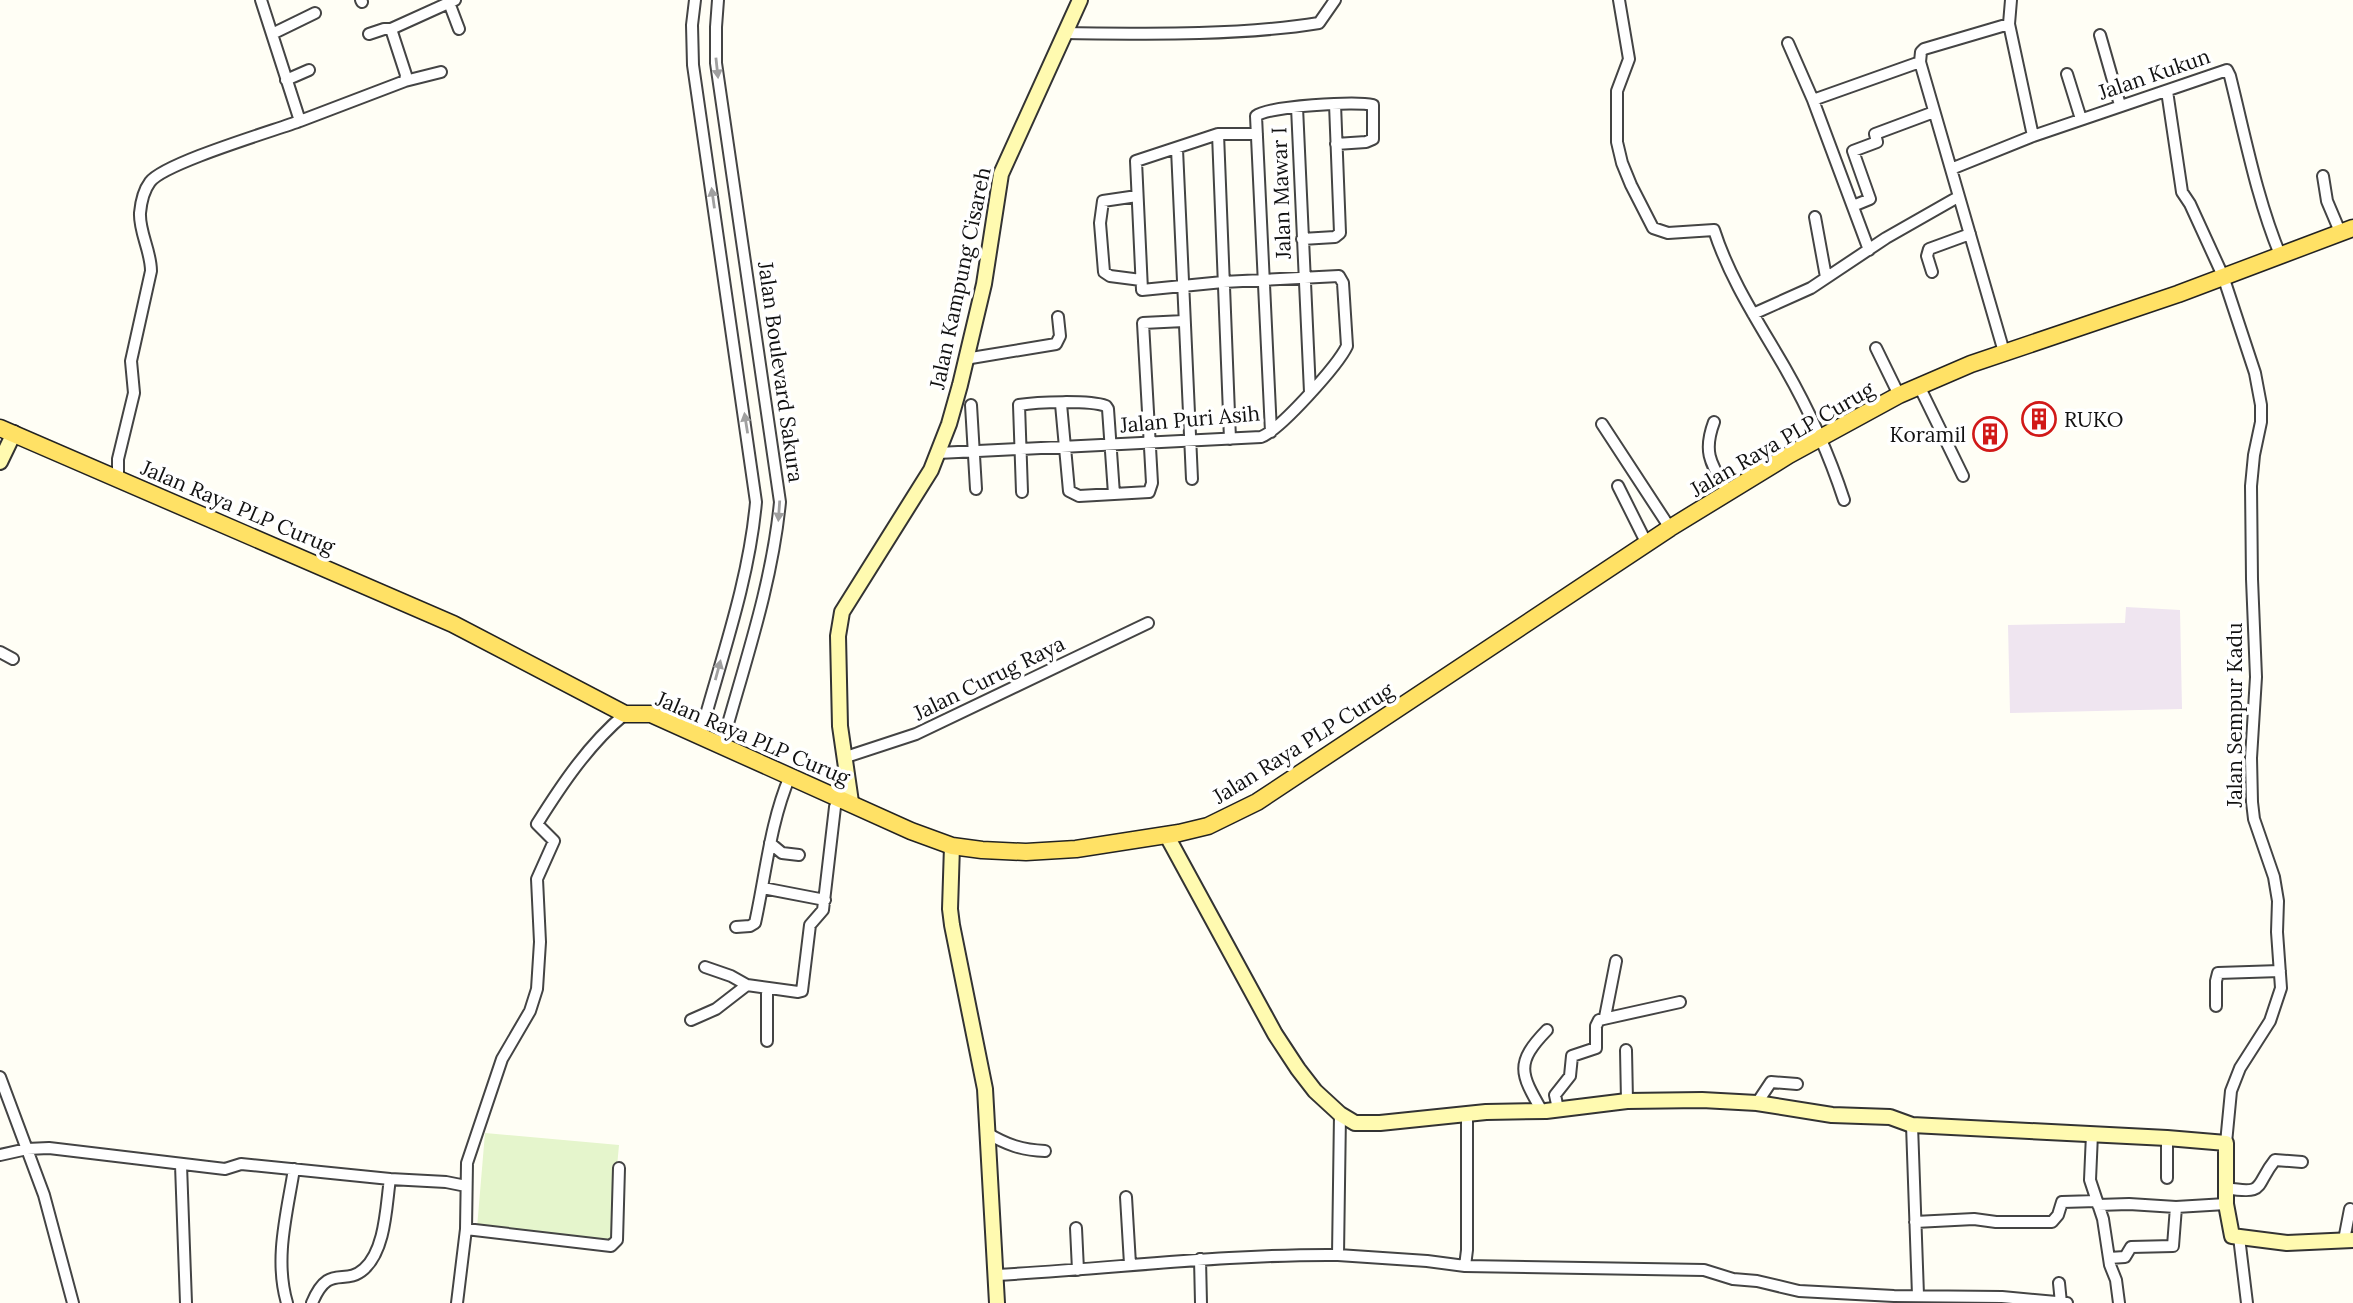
<svg xmlns="http://www.w3.org/2000/svg" width="2353" height="1303" font-family="Lora,serif">
<rect width="100%" height="100%" fill="#fffef5"/>
<path fill="#efe5f0" d="M 2126,607 L 2180,610 L 2182,709 L 2010,713 L 2008,625 L 2125,623 Z"/>
<path fill="#e5f5cc" d="M 485,1133 L 619,1145 L 610,1241 L 477,1228 Z"/>
<g fill="none" stroke-linecap="round" stroke-linejoin="round">
<g stroke="#444" stroke-width="14">
<path id="street" d="M 361,0 L 362,2
M 448,0 L 459,29
M 695,0 L 692,25 L 693,65 L 756,502 C 749,581 721,659 700,736
M 718,0 L 716,27 L 716,63 L 780,502 C 772,585 744,665 722,745
M 1619,0 L 1629,59 L 1617,91 L 1617,142 L 1622,163 L 1631,185 L 1653,228 L 1668,233 L 1714,230 C 1730,280 1759,323 1785,368 C 1809,410 1829,454 1844,500
M 2009,24 L 2033,136
M 391,29 L 455,0
M 1065,33 C 1146,34 1238,36 1319,23 L 1335,0
M 272,34 L 315,13
M 2100,35 L 2120,105
M 1788,43 L 1813,100 L 1869,250
M 2067,74 L 2081,119
M 286,80 L 309,70
M 405,81 L 441,72
M 2167,91 L 2182,192 L 2190,204 L 2223,276 L 2255,373 L 2261,405 L 2261,422 L 2254,455 L 2251,486 L 2252,579 L 2256,677 L 2251,758 L 2252,802 L 2254,819 L 2274,877 L 2278,901 L 2277,932 L 2281,988 L 2270,1021 L 2240,1068 L 2231,1091 L 2226,1143
M 1813,100 L 1920,62
M 1297,107 L 1310,392
M 300,121 L 405,81 L 406,75 L 391,29 L 384,29 L 369,34
M 1177,149 L 1192,479
M 1951,169 L 2033,136 L 2227,70 L 2230,76 C 2245,136 2257,200 2281,257
M 2323,176 L 2327,201 L 2341,234
M 1137,196 L 1103,201 L 1100,223 L 1104,272 L 1110,276 L 1141,280
M 1853,206 L 1870,199 L 1853,151 L 1877,142 L 1875,134 L 1934,112
M 1815,217 L 1826,277
M 1302,239 L 1335,237 L 1340,233 L 1335,104
M 1932,272 L 1927,256 L 1929,249 L 1970,234
M 1753,314 L 1811,288 L 1886,238 L 1958,197
M 1876,348 L 1899,395
M 2004,352 L 1920,62 L 1921,52 L 1924,49 L 2009,24 L 2011,0
M 965,359 L 1056,344 L 1060,336 L 1058,317
M 1922,385 L 1922,392 L 1963,476
M 1061,404 L 1069,491 L 1079,496 L 1149,492 L 1152,483 L 1143,323 L 1184,321
M 971,405 L 976,489
M 1714,422 C 1702,454 1712,465 1728,493
M 1602,424 L 1670,528
M 1271,432 L 1256,116 C 1268,106 1356,101 1373,105 L 1373,139 L 1366,142 L 1336,144
M 1230,439 L 1218,134 L 1257,134
M 938,453 L 1261,437 C 1280,430 1338,365 1347,346 L 1343,283 L 1339,276 L 1223,282 L 1142,290 L 1136,161 L 1218,134
M 118,477 L 118,459 L 134,393 L 131,361 L 151,271 C 151,251 139,232 140,213 C 141,202 144,190 150,182 C 164,163 273,131 300,121 L 261,0
M 1618,486 L 1647,544
M 1022,492 L 1019,405 C 1037,402 1089,400 1106,406 L 1108,409 L 1114,494
M 0,652 L 13,659
M 843,758 L 916,734 L 1148,623
M 770,843 L 782,853 L 799,855
M 763,888 L 825,900
M 736,927 L 750,926 L 755,923 C 766,873 770,823 790,776
M 705,967 L 731,976 L 747,985 L 798,992 L 802,991 L 810,925 L 823,910 L 835,807 L 840,798
M 2216,1006 L 2216,981 L 2218,973 L 2280,971
M 1605,1017 L 1616,961
M 691,1020 L 716,1009 L 747,985
M 767,1041 L 767,988
M 1626,1050 L 1627,1101
M 0,1077 L 44,1195 L 73,1303
M 1757,1103 L 1771,1082 L 1797,1084
M 1558,1109 L 1555,1095 L 1570,1076 L 1572,1056 L 1596,1048 L 1596,1026 L 1599,1020 L 1680,1002
M 1542,1111 C 1520,1073 1515,1063 1547,1030
M 1912,1125 L 1918,1295
M 987,1133 C 1007,1145 1022,1150 1045,1151
M 2092,1134 L 2090,1180 L 2103,1219 L 2110,1265 L 2116,1280 L 2119,1303
M 2167,1138 L 2167,1178
M 0,1155 L 27,1149 L 49,1148 L 225,1169 L 241,1164 L 390,1179
M 181,1165 L 186,1303
M 2226,1188 C 2267,1195 2254,1186 2275,1160 L 2302,1162
M 1126,1197 L 1130,1264
M 2098,1205 L 2129,1204 L 2176,1207
M 1915,1222 L 1974,1219 L 1996,1222 L 2052,1222 L 2058,1215 L 2062,1202 L 2097,1201
M 1076,1228 L 1078,1270
M 466,1229 L 611,1246 L 617,1240 L 619,1168
M 2239,1237 L 2247,1303
M 2344,1240 L 2350,1209
M 1338,1255 L 1427,1261 L 1465,1266 L 1467,1250 L 1467,1114
M 2109,1258 L 2125,1257 L 2131,1247 L 2173,1246 L 2176,1207 L 2226,1204
M 1200,1259 L 1201,1303
M 1465,1266 L 1704,1270 L 1733,1279 L 1757,1281 L 1799,1291 L 1894,1296 L 2002,1297 L 2067,1303
M 996,1275 C 1111,1269 1224,1254 1338,1255 L 1340,1114
M 2059,1283 L 2061,1303
M 287,1303 C 274,1259 287,1213 294,1169
M 312,1303 C 329,1262 344,1287 364,1269 C 386,1249 386,1205 390,1179 L 446,1182 L 466,1186
M 457,1303 L 466,1229 L 467,1163 L 502,1059 L 530,1011 L 537,989 L 540,942 L 537,879 L 554,841 L 537,824 C 562,784 589,744 625,714"/>
</g>
<g stroke="#333" stroke-width="18">
<path id="secondary" d="M 0,462 L 14,433
M 851,802 L 840,726 L 838,636 L 842,612 L 931,470 L 949,424 L 960,385 L 984,284 L 1001,174 L 1080,0
M 1167,836 L 1275,1034 L 1298,1069 L 1315,1091 L 1340,1114 L 1355,1123 L 1380,1123 L 1486,1112 L 1546,1111 L 1627,1101 L 1702,1100 L 1757,1103 L 1832,1115 L 1890,1117 L 1912,1125 L 2167,1138 L 2226,1143 L 2226,1204 L 2232,1236 L 2287,1243 L 2353,1240
M 952,846 L 950,909 L 952,925 L 985,1089 L 997,1303"/>
</g>
<g stroke="#222" stroke-width="19">
<path id="primary" d="M 0,428 L 453,624 L 625,714 L 651,714 L 911,831 L 952,846 L 982,850 L 1026,852 L 1076,849 L 1179,833 L 1208,826 L 1257,802 L 1670,528 L 1789,455 L 1899,395 L 1971,364 L 2178,294 L 2353,228"/>
</g>
<use href="#street" stroke="#fff" stroke-width="10"/>
<use href="#secondary" stroke="#fffab0" stroke-width="14"/>
<use href="#primary" stroke="#ffe165" stroke-width="16"/>
</g>
<defs><path id="oneway-solid" d="M-6-.8H1V-3.2L6.5 0L1 3.2V.8H-6Z" transform="scale(1.75)"/></defs>
<g fill="#a0a0a0">
<use href="#oneway-solid" transform="translate(717 68) rotate(84)"/>
<use href="#oneway-solid" transform="translate(713 198) rotate(-98)"/>
<use href="#oneway-solid" transform="translate(746 423) rotate(-99)"/>
<use href="#oneway-solid" transform="translate(779 511) rotate(94)"/>
<use href="#oneway-solid" transform="translate(718 670) rotate(-75)"/>
</g>
<defs>
<g id="building-ring" transform="scale(1.75)"><circle r="9.5" fill="#fff" stroke="#d11918" stroke-width="1.5"/><path d="M-4-6H4V6H1V3H-1V6H-4ZM-2.5-4.3h1.7v1.8h-1.7ZM.8-4.3h1.7v1.8H.8ZM-2.5-1h1.7V.8h-1.7ZM.8-1h1.7V.8H.8Z" fill="#d11918"/></g>
</defs>
<g fill-rule="evenodd">
<use href="#building-ring" x="2039" y="419"/>
<use href="#building-ring" x="1990" y="434"/>
</g>
<g text-anchor="middle" dominant-baseline="central" stroke-width="7" stroke-linejoin="round" paint-order="stroke">
<g font-size="21" fill="#111" stroke="#fff">
<text transform="translate(2154 74) rotate(-19)">Jalan Kukun</text>
<text transform="translate(1281 193) rotate(-92)">Jalan Mawar I</text>
<text transform="translate(960 278) rotate(-78)">Jalan Kampung Cisareh</text>
<text transform="translate(781 372) rotate(82)">Jalan Boulevard Sakura</text>
<text transform="translate(1190 419) rotate(-5)">Jalan Puri Asih</text>
<text transform="translate(1782 439) rotate(-30)">Jalan Raya PLP Curug</text>
<text transform="translate(238 507) rotate(23)">Jalan Raya PLP Curug</text>
<text transform="translate(989 678) rotate(-26)">Jalan Curug Raya</text>
<text transform="translate(2234 715) rotate(-90)">Jalan Sempur Kadu</text>
<text transform="translate(753 738) rotate(23)">Jalan Raya PLP Curug</text>
<text transform="translate(1303 743) rotate(-32)">Jalan Raya PLP Curug</text>
</g>
<g font-size="21" fill="#111" stroke="#fff" text-anchor="start">
<text x="2064" y="419">RUKO</text>
<text x="1966" y="434" text-anchor="end">Koramil</text>
</g>
</g>
</svg>
